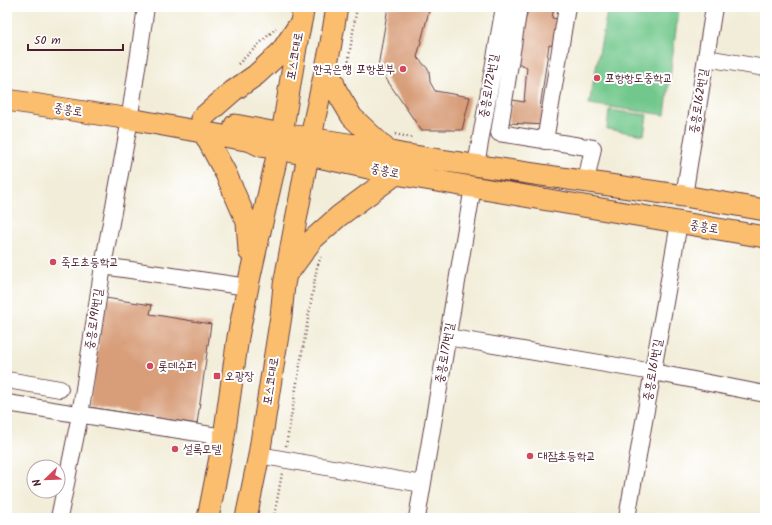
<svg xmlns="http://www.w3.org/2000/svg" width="772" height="525" font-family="Kalam,'Poor Story',sans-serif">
<rect width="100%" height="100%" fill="#fff"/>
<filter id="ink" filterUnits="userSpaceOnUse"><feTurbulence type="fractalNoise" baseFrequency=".025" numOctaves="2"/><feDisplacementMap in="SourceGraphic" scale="8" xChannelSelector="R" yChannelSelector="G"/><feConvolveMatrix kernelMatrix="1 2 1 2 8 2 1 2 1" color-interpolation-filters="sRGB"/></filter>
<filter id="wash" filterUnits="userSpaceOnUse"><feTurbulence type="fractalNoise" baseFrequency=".012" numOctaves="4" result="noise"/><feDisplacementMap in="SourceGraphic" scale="16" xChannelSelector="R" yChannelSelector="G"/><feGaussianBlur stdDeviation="0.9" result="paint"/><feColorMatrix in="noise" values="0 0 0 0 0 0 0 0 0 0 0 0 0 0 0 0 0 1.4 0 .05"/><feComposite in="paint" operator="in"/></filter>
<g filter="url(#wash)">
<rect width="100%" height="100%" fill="#f2edd8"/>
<path fill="#72c88c" stroke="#5e745c" d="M 608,7 L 679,7 L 665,115 L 589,104 Z
M 609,110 L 647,115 L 644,135 L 607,129 Z"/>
<g id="blocks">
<path fill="#d89e7a" d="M 388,7 L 430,7 L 417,57 L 429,70 L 430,82 L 435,91 L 470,97 L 462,130 L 421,130 L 378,67 Z
M 539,7 L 554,7 L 552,18 L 558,19 L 556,46 L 549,45 L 540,108 L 547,110 L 545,125 L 508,123 L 512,100 L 524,102 L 527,67 L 515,62 L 528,9 L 539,11 Z
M 105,298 L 152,305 L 150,314 L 211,324 L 197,424 L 89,407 Z"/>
</g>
</g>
<g filter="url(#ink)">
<use href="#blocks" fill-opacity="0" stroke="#633e45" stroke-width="1"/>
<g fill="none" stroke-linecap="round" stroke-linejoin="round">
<g stroke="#633e45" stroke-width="18">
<path id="minor" d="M 519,7 L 499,133 L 593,148 L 586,181
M 706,58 L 765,68
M 131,108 L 146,7
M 545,141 L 567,7
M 476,165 L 504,7
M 684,196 L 714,7
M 103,266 L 248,287
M 447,337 L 653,372 L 765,394
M 7,380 L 60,389
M 7,403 L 224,437
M 259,455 L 422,484
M 59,518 L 80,415 L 103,266 L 130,119
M 417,518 L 473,187
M 627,518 L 679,223"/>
</g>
<g stroke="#633e45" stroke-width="23">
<path id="major" d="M 327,64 L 336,90 L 352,117 L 387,150
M 7,100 L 130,119 L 251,141 L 261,146 L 309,155 L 396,174 L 765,237
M 202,118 L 233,91 L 256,75 L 281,52 L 297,28
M 235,125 L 282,134 L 355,145 L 406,155 L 684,196 L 765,210
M 204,133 L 226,174 L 247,222 L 249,251
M 291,269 L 312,240 L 339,216 L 396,174
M 208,518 L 224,437 L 238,337 L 250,276 L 282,134 L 297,41 L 304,7
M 246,518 L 259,455 L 281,316 L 284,285 L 315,117 L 330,49 L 337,7"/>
</g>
<path stroke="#633e45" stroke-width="2.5" stroke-dasharray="1 3" stroke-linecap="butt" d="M 238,64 L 276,28
M 347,69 L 357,7
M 395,134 L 412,138
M 286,446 L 317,267 L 321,257
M 274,518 L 282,473"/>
<use href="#minor" stroke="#fff" stroke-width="16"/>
<use href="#major" stroke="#fabe6e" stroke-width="21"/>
</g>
</g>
<g fill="#d1495b" stroke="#fff" stroke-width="1.5">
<circle cx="403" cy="69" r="4"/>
<circle cx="597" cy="78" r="4"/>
<circle cx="53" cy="262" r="4"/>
<circle cx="150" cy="366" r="4"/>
<rect x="213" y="372" width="8" height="8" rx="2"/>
<circle cx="175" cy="449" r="4"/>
<circle cx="530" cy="456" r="4"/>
</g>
<g text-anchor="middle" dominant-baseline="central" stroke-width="4" stroke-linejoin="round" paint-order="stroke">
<g font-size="12" fill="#4a1f2b" stroke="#fff">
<text transform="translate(295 56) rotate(-80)">포스코대로</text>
<text transform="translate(489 86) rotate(-80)">중흥로172번길</text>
<text transform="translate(699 101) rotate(-81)">중흥로162번길</text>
<text transform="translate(68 110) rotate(9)">중흥로</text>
<text transform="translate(385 171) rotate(12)">중흥로</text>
<text transform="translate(704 227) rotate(9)">중흥로</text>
<text transform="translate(94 319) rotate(-81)">중흥로191번길</text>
<text transform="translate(445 353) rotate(-80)">중흥로171번길</text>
<text transform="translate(653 370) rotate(-80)">중흥로161번길</text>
<text transform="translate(271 381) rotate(-81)">포스코대로</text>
</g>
<g font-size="12" fill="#4a1f2b" stroke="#fff" text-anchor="start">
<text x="395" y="69" text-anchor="end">한국은행 포항본부</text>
<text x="605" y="78">포항항도중학교</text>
<text x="61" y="262">죽도초등학교</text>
<text x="158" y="366">롯데슈퍼</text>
<text x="225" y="376">오광장</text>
<text x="183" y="449">설록모텔</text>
<text x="538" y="456">대잠초등학교</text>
</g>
</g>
<rect width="772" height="525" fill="none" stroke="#fff" stroke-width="24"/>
<g transform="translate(46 479) rotate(247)"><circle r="19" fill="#ffffff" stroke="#b7a5aa"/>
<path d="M0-3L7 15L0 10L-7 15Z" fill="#d1495b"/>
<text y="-6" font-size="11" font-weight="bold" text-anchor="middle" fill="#4a1f2b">N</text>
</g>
<path d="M28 44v6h95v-6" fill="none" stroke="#4a1f2b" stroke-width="2"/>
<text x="34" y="44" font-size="12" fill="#4a1f2b" stroke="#ffffff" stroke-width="3" paint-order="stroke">50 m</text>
</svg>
